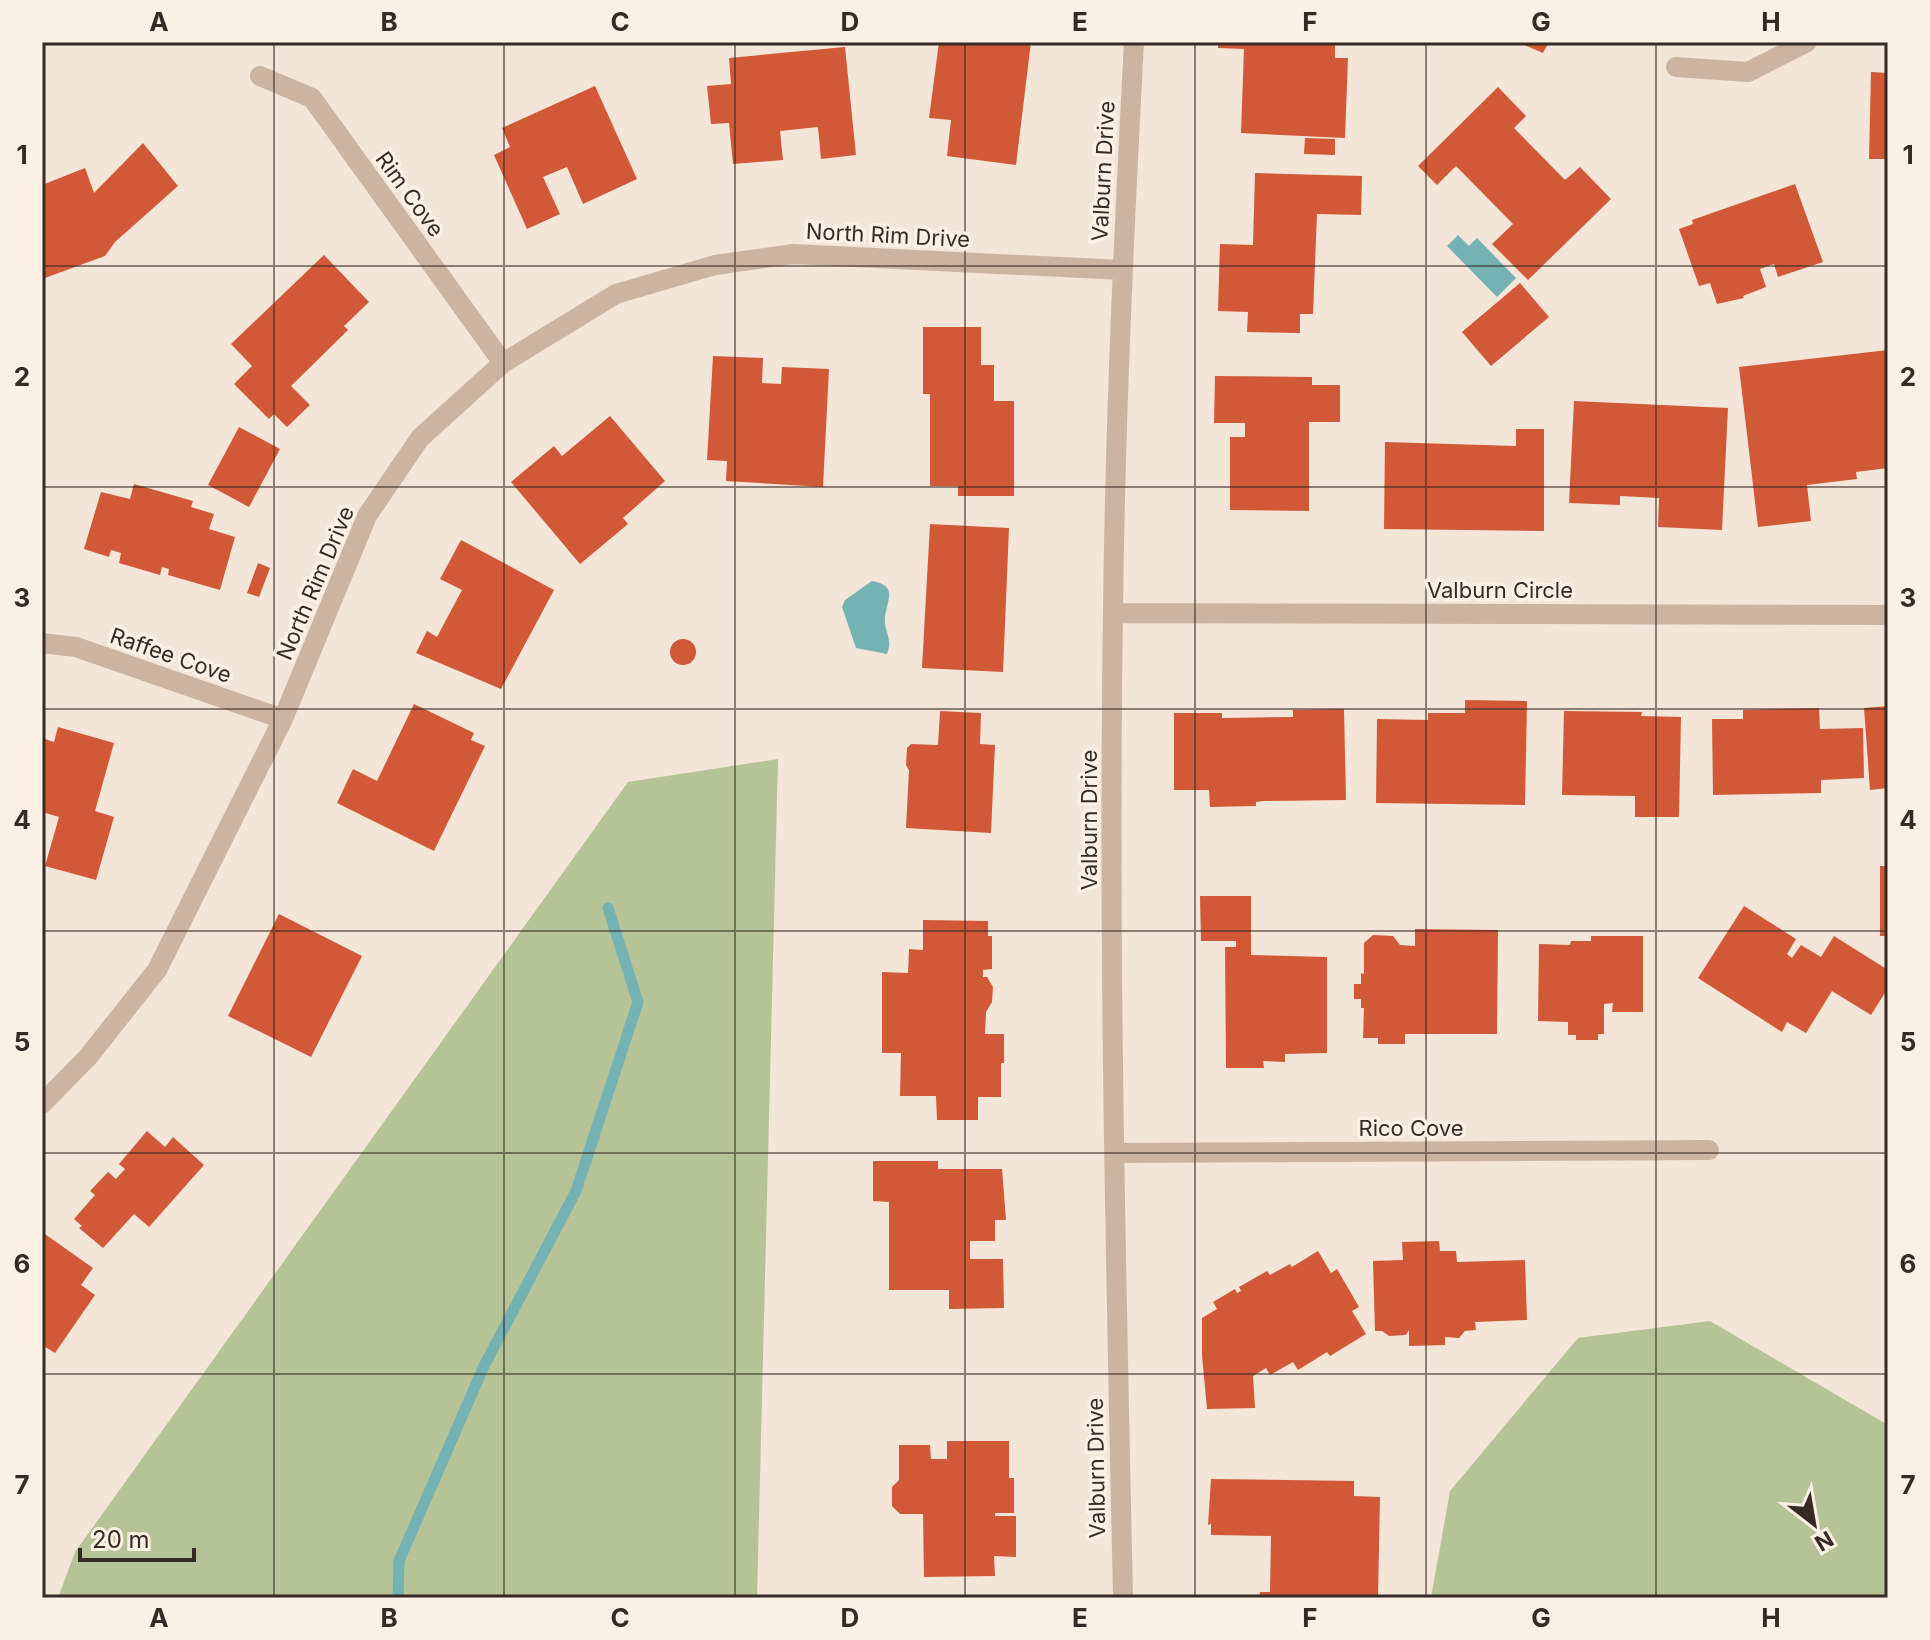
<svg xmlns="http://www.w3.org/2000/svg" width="1930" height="1640" font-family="Inter,sans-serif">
<rect width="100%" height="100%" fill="#f3e5d7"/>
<path fill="#b5c396" d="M 778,759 L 757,1598 L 58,1598 L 75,1552 L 628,782 Z
M 1710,1321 L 1888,1425 L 1888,1598 L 1431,1598 L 1450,1491 L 1578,1338 Z"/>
<path fill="#74b2b3" d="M 1458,235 L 1469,246 L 1477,238 L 1516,278 L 1497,297 L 1447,246 Z
M 872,581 C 902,586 883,605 885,623 C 887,636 892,641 887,654 L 856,648 L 842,607 L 845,600 Z"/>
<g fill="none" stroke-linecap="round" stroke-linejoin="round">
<path stroke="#74b2b3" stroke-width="11" d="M 398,1598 L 399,1561 L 484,1366 L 576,1191 L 638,1002 L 608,908"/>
</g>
<path fill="#d15938" d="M 939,42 L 1031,42 L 1016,165 L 947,156 L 951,120 L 929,118 Z
M 1218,42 L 1335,42 L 1335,58 L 1348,58 L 1345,138 L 1241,133 L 1244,49 L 1218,48 Z
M 1518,42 L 1549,42 L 1543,53 Z
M 845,47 L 856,155 L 821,159 L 818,127 L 780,131 L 783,160 L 733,164 L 729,123 L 711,124 L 707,86 L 731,84 L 729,58 Z
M 1871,72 L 1888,73 L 1888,159 L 1869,159 Z
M 595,86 L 637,179 L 583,204 L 567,167 L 543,177 L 560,214 L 527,229 L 494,155 L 510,147 L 502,128 Z
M 1498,87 L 1526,116 L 1514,128 L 1565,180 L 1580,167 L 1611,199 L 1528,280 L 1492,244 L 1513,224 L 1456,166 L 1437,185 L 1418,166 Z
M 1305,138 L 1335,139 L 1335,155 L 1304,154 Z
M 143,143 L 178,186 L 115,242 L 105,256 L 42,279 L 42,185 L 85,168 L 94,193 Z
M 1255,173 L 1362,176 L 1361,215 L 1317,214 L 1313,314 L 1300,314 L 1300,333 L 1247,332 L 1248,312 L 1218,311 L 1220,244 L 1253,245 Z
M 1795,184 L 1823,262 L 1778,277 L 1774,264 L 1760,269 L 1766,287 L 1743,296 L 1744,298 L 1717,304 L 1710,283 L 1699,286 L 1679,229 L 1693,224 L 1692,220 Z
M 324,255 L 369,302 L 344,326 L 348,330 L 291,386 L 310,405 L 287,427 L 274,414 L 269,419 L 234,384 L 252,366 L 231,344 Z
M 1520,283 L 1549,317 L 1491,366 L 1462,332 Z
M 923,327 L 981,327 L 981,365 L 994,365 L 994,401 L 1014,401 L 1014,496 L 958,496 L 958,486 L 930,486 L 930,394 L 923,394 Z
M 1888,350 L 1888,468 L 1856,472 L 1857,479 L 1807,485 L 1811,521 L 1758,527 L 1739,367 Z
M 713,356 L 763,358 L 762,383 L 781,384 L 782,367 L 829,369 L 823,487 L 726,481 L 727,461 L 707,460 Z
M 1215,376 L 1312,377 L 1312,385 L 1340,385 L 1340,422 L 1309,422 L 1309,511 L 1230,510 L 1230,437 L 1245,437 L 1245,423 L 1214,423 Z
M 1574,401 L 1728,408 L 1722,530 L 1658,527 L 1659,498 L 1620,496 L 1620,505 L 1569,503 Z
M 610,416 L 665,481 L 623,518 L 628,524 L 580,564 L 511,482 L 554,446 L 562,456 Z
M 239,427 L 280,449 L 249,507 L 208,485 Z
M 1516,429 L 1544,429 L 1544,531 L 1384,529 L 1385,442 L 1516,446 Z
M 134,484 L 193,501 L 191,507 L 214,514 L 209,529 L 235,537 L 220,590 L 168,575 L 169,569 L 162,567 L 160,575 L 119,563 L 121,553 L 111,550 L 109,557 L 84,549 L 101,492 L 130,499 Z
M 930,524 L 1009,528 L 1003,672 L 922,668 Z
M 461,540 L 554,590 L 501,689 L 416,653 L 427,631 L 437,637 L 462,590 L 440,579 Z
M 258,563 L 270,568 L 259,597 L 247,593 Z
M670 652a13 13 0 1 1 26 0a13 13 0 1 1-26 0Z
M 1465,700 L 1527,701 L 1525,805 L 1376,803 L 1377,719 L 1428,720 L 1428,713 L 1465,713 Z
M 414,704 L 474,733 L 471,740 L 485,746 L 434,851 L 337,803 L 353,769 L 377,781 Z
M 1888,706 L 1888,788 L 1870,790 L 1864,708 Z
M 1819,708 L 1820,729 L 1863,728 L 1864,778 L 1821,780 L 1821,793 L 1713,795 L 1712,719 L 1743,719 L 1743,710 Z
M 1344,709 L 1346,800 L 1263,801 L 1256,802 L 1256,806 L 1210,807 L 1209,790 L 1174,790 L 1174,713 L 1222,713 L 1222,718 L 1293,717 L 1293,710 Z
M 940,711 L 981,713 L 980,744 L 995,745 L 991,833 L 906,828 L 909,770 L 906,765 L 907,748 L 911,744 L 938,745 Z
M 1564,711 L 1642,712 L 1641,716 L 1681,717 L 1679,817 L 1635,817 L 1635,796 L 1562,795 Z
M 58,727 L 114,743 L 95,811 L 114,817 L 96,880 L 45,866 L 59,817 L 42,812 L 42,738 L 54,742 Z
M 1880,866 L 1888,866 L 1888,936 L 1880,936 Z
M 1200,896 L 1251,896 L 1251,955 L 1327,957 L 1327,1053 L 1285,1054 L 1285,1062 L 1263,1061 L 1264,1068 L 1226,1068 L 1225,947 L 1236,947 L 1236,941 L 1201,941 Z
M 1744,906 L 1796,939 L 1787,954 L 1792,958 L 1801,945 L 1821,957 L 1834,936 L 1888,970 L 1888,988 L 1871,1015 L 1832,991 L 1806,1033 L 1787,1022 L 1782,1032 L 1698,978 Z
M 279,914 L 362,956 L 311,1057 L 228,1016 Z
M 923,920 L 988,921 L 988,936 L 992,936 L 992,969 L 983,970 L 983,977 L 987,977 L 993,987 L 992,1002 L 986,1012 L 985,1034 L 1004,1034 L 1004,1063 L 1001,1063 L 1001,1097 L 978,1097 L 978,1120 L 937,1120 L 936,1096 L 900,1096 L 901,1053 L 882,1053 L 882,972 L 908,973 L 909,949 L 923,950 Z
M 1415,929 L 1498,930 L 1497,1034 L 1405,1034 L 1405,1044 L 1378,1044 L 1378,1038 L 1363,1038 L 1364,1008 L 1361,1008 L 1361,999 L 1354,999 L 1354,984 L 1361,984 L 1361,973 L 1364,974 L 1364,943 L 1373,935 L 1393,936 L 1400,945 L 1415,946 Z
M 1591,936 L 1643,936 L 1643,1012 L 1612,1012 L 1613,1003 L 1604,1004 L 1604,1034 L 1598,1034 L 1598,1040 L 1576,1040 L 1576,1035 L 1568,1035 L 1568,1022 L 1538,1021 L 1539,944 L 1570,945 L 1571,941 L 1591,941 Z
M 147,1131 L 165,1147 L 173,1137 L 204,1165 L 149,1227 L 134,1214 L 103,1248 L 79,1228 L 82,1226 L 74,1219 L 95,1195 L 90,1191 L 108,1172 L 116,1179 L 125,1169 L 119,1164 Z
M 873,1161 L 938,1161 L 938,1169 L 1002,1169 L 1006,1220 L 995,1220 L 995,1241 L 970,1241 L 970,1259 L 1003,1259 L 1004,1308 L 949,1309 L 949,1290 L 889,1290 L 889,1202 L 873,1201 Z
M 42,1232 L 93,1268 L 81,1285 L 95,1295 L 55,1353 L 42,1345 Z
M 1439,1241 L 1440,1251 L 1456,1251 L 1457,1262 L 1525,1260 L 1527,1320 L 1475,1322 L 1476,1330 L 1465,1331 L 1459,1338 L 1445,1337 L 1445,1345 L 1409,1346 L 1409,1330 L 1406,1335 L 1389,1336 L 1382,1331 L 1375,1331 L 1373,1261 L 1403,1260 L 1402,1242 Z
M 1318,1251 L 1331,1273 L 1337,1269 L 1359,1307 L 1352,1311 L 1366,1334 L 1330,1356 L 1327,1352 L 1298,1370 L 1293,1362 L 1270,1375 L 1266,1368 L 1253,1376 L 1255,1408 L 1207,1409 L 1202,1355 L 1202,1318 L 1217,1309 L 1213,1302 L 1235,1289 L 1237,1293 L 1241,1291 L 1239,1287 L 1267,1271 L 1270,1275 L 1290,1264 L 1292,1267 Z
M 947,1441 L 1009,1441 L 1009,1478 L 1014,1478 L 1014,1513 L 995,1513 L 995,1516 L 1016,1516 L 1016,1557 L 994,1556 L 995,1576 L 924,1577 L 923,1514 L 900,1514 L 892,1506 L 892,1487 L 899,1480 L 899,1445 L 930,1445 L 931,1459 L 947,1459 Z
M 1211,1479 L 1354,1481 L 1354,1496 L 1380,1497 L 1378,1598 L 1259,1598 L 1260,1592 L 1270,1592 L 1271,1536 L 1211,1535 L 1211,1524 L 1208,1525 Z"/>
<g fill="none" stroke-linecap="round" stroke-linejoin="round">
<path stroke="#ccb4a2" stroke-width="20" d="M 1676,67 L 1748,72 L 1807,42
M 260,76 L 312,98 L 503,363
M 1113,613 L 1888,615
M 42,643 L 76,647 L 283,719
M 42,1104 L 88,1057 L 157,970 L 283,719 L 367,516 L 420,438 L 503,363 L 616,294 L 715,265 L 793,254 L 1122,270
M 1114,1153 L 1709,1150
M 1123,1598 C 1116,1270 1108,941 1113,613 C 1115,422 1124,232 1134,42"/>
</g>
<path fill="none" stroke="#362a25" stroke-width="2" stroke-opacity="0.55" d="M 274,42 L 274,1598M 504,42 L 504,1598M 735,42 L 735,1598M 965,42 L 965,1598M 1195,42 L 1195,1598M 1426,42 L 1426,1598M 1656,42 L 1656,1598M 42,266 L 1888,266M 42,487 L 1888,487M 42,709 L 1888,709M 42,931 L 1888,931M 42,1153 L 1888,1153M 42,1374 L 1888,1374"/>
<g text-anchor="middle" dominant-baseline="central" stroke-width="7" stroke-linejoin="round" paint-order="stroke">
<g font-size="22" fill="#362a25" stroke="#fbf0e4">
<text transform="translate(1103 171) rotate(-87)">Valburn Drive</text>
<text transform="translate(410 194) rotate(54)">Rim Cove</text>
<text transform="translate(888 235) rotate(3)">North Rim Drive</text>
<text transform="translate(315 583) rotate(-67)">North Rim Drive</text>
<text x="1500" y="590">Valburn Circle</text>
<text transform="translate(171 655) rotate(19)">Raffee Cove</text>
<text transform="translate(1089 820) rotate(-90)">Valburn Drive</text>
<text x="1411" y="1128">Rico Cove</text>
<text transform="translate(1096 1468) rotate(-91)">Valburn Drive</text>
</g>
</g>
<rect width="1930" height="1640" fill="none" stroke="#fbf0e4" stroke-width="88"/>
<g transform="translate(1814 1524) rotate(149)" stroke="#fbf0e4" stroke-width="6" paint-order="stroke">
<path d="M0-6L14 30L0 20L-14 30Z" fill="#362a25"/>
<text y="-12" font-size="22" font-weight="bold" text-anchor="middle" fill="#362a25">N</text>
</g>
<path d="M80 1548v12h114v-12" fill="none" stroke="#362a25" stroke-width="4"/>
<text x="92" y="1548" font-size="24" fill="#362a25" stroke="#fbf0e4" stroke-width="6" paint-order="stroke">20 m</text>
<rect x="44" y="44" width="1842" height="1552" fill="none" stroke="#362a25" stroke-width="3"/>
<g font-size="26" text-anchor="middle" font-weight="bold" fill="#362a25">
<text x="159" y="31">A</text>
<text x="389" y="31">B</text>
<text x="620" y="31">C</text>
<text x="850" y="31">D</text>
<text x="1080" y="31">E</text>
<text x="1310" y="31">F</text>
<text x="1541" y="31">G</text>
<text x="1771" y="31">H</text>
<text x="22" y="164">1</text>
<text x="1908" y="164">1</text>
<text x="22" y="386">2</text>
<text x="1908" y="386">2</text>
<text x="22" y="607">3</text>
<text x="1908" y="607">3</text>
<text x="22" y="829">4</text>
<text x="1908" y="829">4</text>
<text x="22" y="1051">5</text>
<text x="1908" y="1051">5</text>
<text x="22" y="1273">6</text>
<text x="1908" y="1273">6</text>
<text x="22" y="1494">7</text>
<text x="1908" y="1494">7</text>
<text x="159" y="1627">A</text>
<text x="389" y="1627">B</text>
<text x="620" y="1627">C</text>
<text x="850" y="1627">D</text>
<text x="1080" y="1627">E</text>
<text x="1310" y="1627">F</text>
<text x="1541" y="1627">G</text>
<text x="1771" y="1627">H</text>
</g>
</svg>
